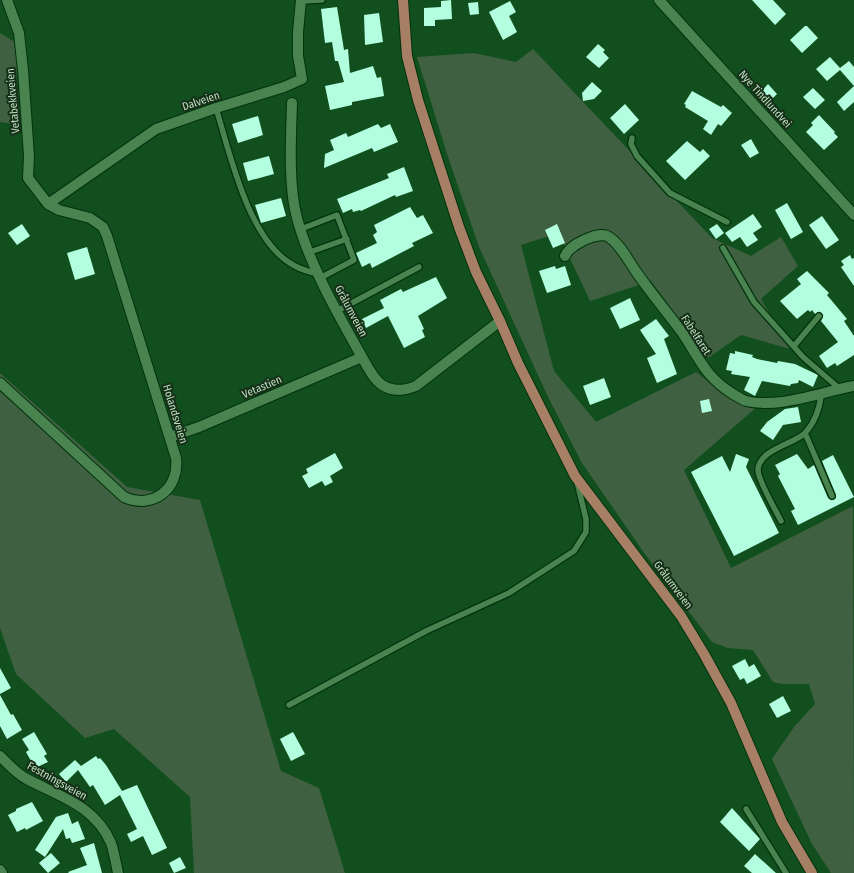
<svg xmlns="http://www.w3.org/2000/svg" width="854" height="873" font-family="'Fira Sans Condensed',sans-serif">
<rect width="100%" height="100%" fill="#124f1e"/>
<path fill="#3f6141" d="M 0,33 L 18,44 L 14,124 L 0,122 Z
M 533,49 L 712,238 L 751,256 L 781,237 L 798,266 L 761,299 L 790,349 L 741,335 L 708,358 L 651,281 L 590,301 L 558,233 L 521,245 L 554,371 L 596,422 L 696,372 L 725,395 L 758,406 L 684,470 L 731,568 L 853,506 L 854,873 L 831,873 L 812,844 L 772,759 L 794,727 L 815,704 L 809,684 L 782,684 L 773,682 L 753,650 L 728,648 L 712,642 L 645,554 L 582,463 L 549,399 L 479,247 L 448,157 L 417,57 L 474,53 L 516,62 Z
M 0,373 L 127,487 L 200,500 L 281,771 L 319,788 L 345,873 L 194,873 L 190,797 L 114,729 L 85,738 L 16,674 L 0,628 Z"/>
<path fill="#b3fedf" d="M 451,0 L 452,19 L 435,20 L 435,26 L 424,26 L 424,8 L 441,7 L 441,1 Z
M 752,0 L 773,0 L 786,14 L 775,25 Z
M 510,1 L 516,12 L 509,16 L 517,32 L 503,40 L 489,12 Z
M 478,2 L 479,14 L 470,15 L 468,3 Z
M 337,7 L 344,50 L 348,49 L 350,73 L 373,66 L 377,78 L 381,77 L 384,96 L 352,102 L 352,105 L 330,110 L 325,86 L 344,82 L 338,61 L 335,61 L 332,42 L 325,43 L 321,9 Z
M 379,13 L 383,42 L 365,45 L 364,15 Z
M 805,26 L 807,26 L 818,38 L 802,53 L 790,40 Z
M 598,44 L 605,50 L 603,52 L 609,58 L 599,68 L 586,57 Z
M 830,57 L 840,68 L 849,61 L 854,67 L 854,86 L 840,70 L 827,81 L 816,69 Z
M 592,82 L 602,91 L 594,99 L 583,101 L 582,93 Z
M 768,84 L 777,94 L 769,102 L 760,93 Z
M 854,86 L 854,102 L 844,111 L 837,102 Z
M 813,88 L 825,100 L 815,109 L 803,97 Z
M 692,91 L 721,107 L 723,105 L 732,113 L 721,126 L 718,124 L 711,135 L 703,129 L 708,121 L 685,107 L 686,105 L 684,104 Z
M 625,104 L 639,120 L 624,134 L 610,118 Z
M 819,115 L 835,132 L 834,133 L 838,137 L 824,150 L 806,132 L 813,125 L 811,123 Z
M 258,116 L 263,135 L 238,143 L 232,124 Z
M 378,124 L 381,128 L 390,124 L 398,142 L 374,152 L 372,148 L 324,168 L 325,154 L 334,150 L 330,140 L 346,133 L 348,137 Z
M 751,139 L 759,153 L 750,158 L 741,145 Z
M 687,141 L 700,152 L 703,149 L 710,156 L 685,180 L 666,161 Z
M 269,156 L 274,174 L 248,181 L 243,163 Z
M 404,167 L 413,191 L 396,197 L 395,195 L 361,211 L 360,210 L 353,212 L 352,209 L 343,213 L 337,199 L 389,178 L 387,174 Z
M 281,198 L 286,216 L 261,223 L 255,205 Z
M 787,203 L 803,232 L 791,239 L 775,210 Z
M 410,207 L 417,218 L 423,215 L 433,233 L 412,243 L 414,246 L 372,268 L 370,263 L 362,267 L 356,253 L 377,243 L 373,235 L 377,232 L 374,225 Z
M 753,214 L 762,227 L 753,233 L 758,240 L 747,247 L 740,237 L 732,242 L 725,233 Z
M 822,216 L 839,240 L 826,249 L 809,225 Z
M 22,224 L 30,236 L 17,245 L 8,233 Z
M 557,224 L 565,243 L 553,248 L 545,230 Z
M 717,224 L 724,233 L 716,239 L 709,229 Z
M 87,247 L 95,274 L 75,280 L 67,253 Z
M 850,255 L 852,259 L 854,258 L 854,286 L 841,267 L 844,265 L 841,261 Z
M 555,266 L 556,269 L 565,266 L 571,285 L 547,293 L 539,271 Z
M 807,271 L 829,293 L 827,295 L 847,319 L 844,321 L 854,336 L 854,355 L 837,366 L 835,363 L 827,368 L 819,356 L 838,342 L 821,321 L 823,317 L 822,313 L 818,312 L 815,314 L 812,310 L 810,312 L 808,310 L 797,319 L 780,301 L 801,284 L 797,279 Z
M 436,277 L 447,298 L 418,316 L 424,329 L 422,330 L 425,337 L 404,348 L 388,316 L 366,328 L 362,319 L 384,308 L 380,300 L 401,289 L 403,292 Z
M 630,298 L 640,320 L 620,329 L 610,308 Z
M 656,319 L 669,336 L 664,339 L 677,374 L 657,383 L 647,358 L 656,354 L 640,330 Z
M 735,351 L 753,355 L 752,357 L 757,359 L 777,363 L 778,361 L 795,364 L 818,375 L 813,387 L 799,380 L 798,383 L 791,384 L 790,386 L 762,381 L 755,396 L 744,390 L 750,377 L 731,374 L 732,371 L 726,370 L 730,353 L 735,354 Z
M 604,378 L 611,397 L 590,405 L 583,386 Z
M 709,399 L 712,411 L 702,413 L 700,401 Z
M 798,407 L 801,422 L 783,425 L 773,440 L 760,431 L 767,422 L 785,409 Z
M 335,453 L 343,468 L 330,476 L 333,482 L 325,486 L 322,481 L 309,488 L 302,476 L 308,473 L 306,469 Z
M 736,454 L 749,459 L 746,467 L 779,533 L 734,556 L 691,472 L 722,456 L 730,472 Z
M 797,454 L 808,469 L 814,465 L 828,498 L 832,500 L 835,499 L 836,495 L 822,461 L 833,455 L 854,497 L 798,525 L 791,511 L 795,509 L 778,476 L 780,474 L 775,465 Z
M 745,659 L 749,667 L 754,664 L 761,676 L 747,684 L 744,678 L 740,680 L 732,666 Z
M 0,668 L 11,688 L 0,694 Z
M 0,695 L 11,715 L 13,714 L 22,730 L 7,739 L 0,726 Z
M 783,696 L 791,711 L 777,718 L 769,704 Z
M 34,732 L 47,754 L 44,756 L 48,762 L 35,768 L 26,752 L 29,750 L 22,739 Z
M 293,732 L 305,754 L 291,761 L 280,739 Z
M 96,756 L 98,759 L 100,758 L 106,765 L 122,791 L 137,785 L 167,848 L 152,855 L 143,836 L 131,842 L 127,834 L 137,829 L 120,795 L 105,805 L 93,785 L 90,787 L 78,770 L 66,782 L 59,774 L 75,760 L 81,766 Z
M 32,802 L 43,821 L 26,830 L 25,828 L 17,832 L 8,815 L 16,811 L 16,809 Z
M 732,808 L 760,839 L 749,851 L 720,822 Z
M 68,813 L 72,824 L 78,821 L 85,839 L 72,843 L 70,838 L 66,839 L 63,829 L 45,857 L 35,850 L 56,817 Z
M 94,843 L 102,873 L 69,873 L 68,872 L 87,865 L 80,848 Z
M 51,853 L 60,863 L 48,873 L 39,863 Z
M 755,854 L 776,873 L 752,873 L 744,866 Z
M 180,857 L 186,868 L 174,873 L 169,863 Z"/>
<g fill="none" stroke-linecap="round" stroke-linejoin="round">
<g stroke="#03320d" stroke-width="8">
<path id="lane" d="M 301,1 L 322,0
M 216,108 C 230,154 249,243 295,266 C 302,270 310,272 318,274
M 632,138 L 631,144 L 637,156 L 670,193 L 727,222
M 301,229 L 337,215 L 354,260 L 320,278
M 723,248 L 754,302 L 803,357 L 840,389
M 310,252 L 347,239
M 337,311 L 419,267
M 794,346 L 819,316
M 805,433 L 832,496
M 781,521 C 776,511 758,480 758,470 C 758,450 794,444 805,433 C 815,422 820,408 821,394
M 289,705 L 426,631 L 509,593 L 574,551 L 586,532 L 586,519 L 577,482
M 746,809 L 786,873"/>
</g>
<g stroke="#03320d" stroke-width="12">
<path id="street" d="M 659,0 L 854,215
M 292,103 C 291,137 288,185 297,218 C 309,263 335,309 358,350 C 365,361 371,377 382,385 C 393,392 404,391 416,386 L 500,321
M 48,204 L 156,129 L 216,108 L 284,87 L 302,79 L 298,56 L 298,32 L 301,0
M 565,256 C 569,245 599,230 609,237 C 621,245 629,262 637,273 C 651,293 667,312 681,331 C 699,357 704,376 733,394 C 737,396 742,400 746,401 C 779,409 821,392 854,386
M 0,383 L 124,497 C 152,510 180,489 176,458 L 107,236 L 103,227 L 90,218 L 59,210 L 48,204 L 28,178 L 29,156 L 23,70 L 19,33 L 7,0
M 170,437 L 199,427 L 362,357
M 0,756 C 8,764 15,772 25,778 C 58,796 95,805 111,843 C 114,852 116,863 118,873
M 0,870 L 2,873"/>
</g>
<g stroke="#03320d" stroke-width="12">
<path id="primary" d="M 403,0 L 407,56 L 418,100 L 459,227 L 476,272 L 500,321 L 518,363 L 575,476 L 681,616 L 704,654 L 731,703 L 782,822 L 812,873"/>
</g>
<use href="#lane" stroke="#49834f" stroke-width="5.5"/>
<use href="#street" stroke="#49834f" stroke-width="10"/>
<use href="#primary" stroke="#a77f65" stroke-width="10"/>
</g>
<g text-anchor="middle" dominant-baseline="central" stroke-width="4" stroke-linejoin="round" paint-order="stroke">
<g font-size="11" fill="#c1dfc2" stroke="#162f19">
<text transform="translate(765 99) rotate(48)">Nye Tindlundvei</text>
<text transform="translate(13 101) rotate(-95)">Vetabekkveien</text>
<text transform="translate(201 101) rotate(-19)">Dalveien</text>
<text transform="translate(351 311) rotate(62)">Grålumveien</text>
<text transform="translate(696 335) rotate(57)">Fabelfaret</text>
<text transform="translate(262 387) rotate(-23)">Vetastien</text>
<text transform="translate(175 414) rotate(73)">Holandsveien</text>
<text transform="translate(673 585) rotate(53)">Grålumveien</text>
<text transform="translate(57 781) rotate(29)">Festningsveien</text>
</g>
</g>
</svg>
